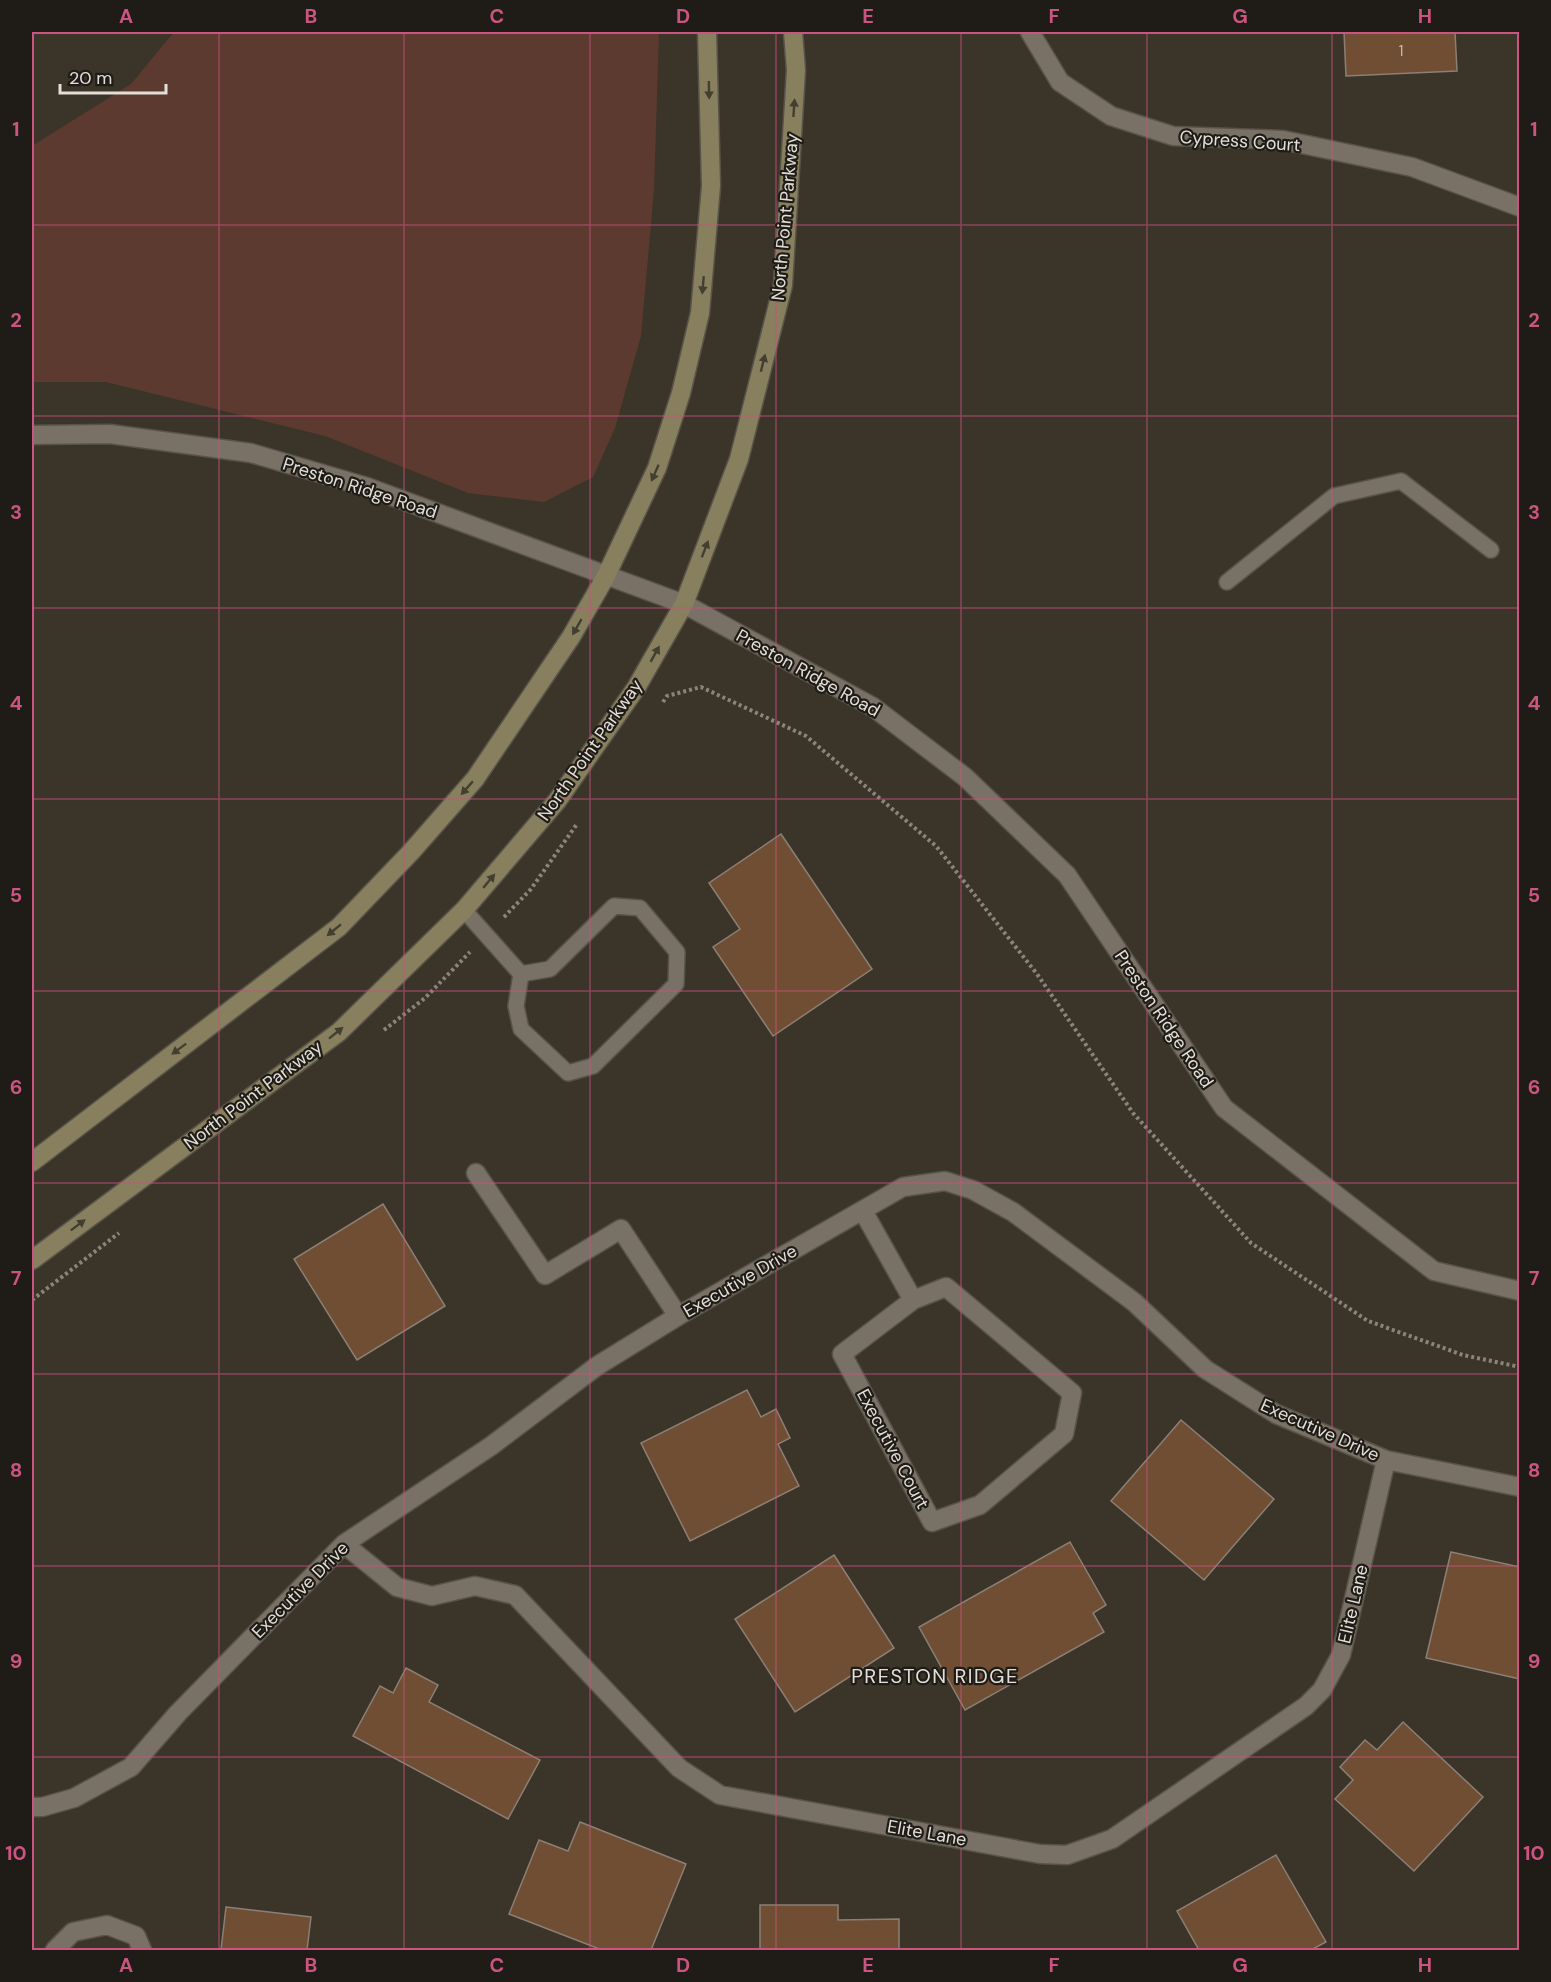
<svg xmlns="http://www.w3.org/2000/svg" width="1551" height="1982" font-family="'DM Sans',sans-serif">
<rect width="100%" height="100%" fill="#3b3429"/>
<path fill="#5d3a2f" d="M 174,32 L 659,32 L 654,190 L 641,336 L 615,428 L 593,477 L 544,502 L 468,493 L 325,436 L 106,382 L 32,382 L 32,146 L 131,84 Z"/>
<path fill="#6f4e34" stroke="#8c7f76" stroke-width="1.5" d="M 1344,32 L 1455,32 L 1457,71 L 1346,76 Z
M 781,834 L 872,969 L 773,1036 L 713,947 L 740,929 L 709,883 Z
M 383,1204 L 445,1306 L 357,1360 L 294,1259 Z
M 747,1390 L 761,1417 L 776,1409 L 790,1438 L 778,1444 L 799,1486 L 690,1541 L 641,1443 Z
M 1181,1420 L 1274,1499 L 1204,1580 L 1111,1501 Z
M 1070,1542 L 1106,1605 L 1093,1613 L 1104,1632 L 965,1710 L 919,1627 Z
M 1451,1552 L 1520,1567 L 1520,1679 L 1426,1658 Z
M 834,1555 L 894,1648 L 795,1712 L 735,1619 Z
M 406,1668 L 438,1685 L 429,1702 L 540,1760 L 508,1819 L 353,1736 L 380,1686 L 393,1693 Z
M 1403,1722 L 1483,1797 L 1414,1871 L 1335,1799 L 1353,1780 L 1340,1767 L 1365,1740 L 1377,1750 Z
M 580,1822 L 686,1864 L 651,1950 L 602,1950 L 509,1914 L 539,1840 L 568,1851 Z
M 1276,1855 L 1326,1942 L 1311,1950 L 1199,1950 L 1177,1911 Z
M 760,1905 L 838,1905 L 838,1920 L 899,1919 L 899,1950 L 760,1950 Z
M 226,1907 L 311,1917 L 307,1950 L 221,1950 Z"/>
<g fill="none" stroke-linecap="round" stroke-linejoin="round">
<g stroke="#585349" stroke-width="18">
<path id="lane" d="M 1227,582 L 1334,496 L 1401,481 L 1491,550
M 614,906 L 640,908 L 677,952 L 676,984 L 593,1066 L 568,1073 L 521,1029 L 516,1006 L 521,974 L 550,969 Z
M 464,910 L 521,974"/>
</g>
<g stroke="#585349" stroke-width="21">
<path id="street" d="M 1030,32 L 1060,82 L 1111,116 L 1173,136 L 1283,140 L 1412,167 L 1520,207
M 32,435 L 110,434 L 251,453 L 367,487 L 684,604 L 873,707 L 965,777 L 1067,875 L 1224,1108 L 1434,1271 L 1520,1291
M 476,1173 L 545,1275 L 621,1229 L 678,1316
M 863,1211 L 913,1300
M 946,1287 L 1072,1393 L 1064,1434 L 980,1505 L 932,1522 L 842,1354 L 913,1300 Z
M 344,1544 L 397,1587 L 432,1596 L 475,1586 L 515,1595 L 679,1768 L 720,1795 L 1040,1854 L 1067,1855 L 1112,1839 L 1306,1706 L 1322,1690 L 1341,1655 L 1386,1460
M 32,1807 L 42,1807 L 74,1798 L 131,1767 L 178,1713 L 344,1544 L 491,1446 L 597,1366 L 678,1316 L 903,1187 L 945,1181 L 973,1190 L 1013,1212 L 1134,1302 L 1205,1369 L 1276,1414 L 1386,1460 L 1520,1487
M 55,1950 L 73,1932 L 107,1925 L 136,1936 L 142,1950"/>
</g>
<g stroke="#585349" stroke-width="21">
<path id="secondary" d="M 32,1162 L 339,927 L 411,852 L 475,779 L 571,637 L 606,576 L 657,468 L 681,393 L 700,313 L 711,186 L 707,32
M 32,1260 L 339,1032 L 464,910 L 557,801 L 636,688 L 684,604 L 739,459 L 783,285 L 796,70 L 793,32"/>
</g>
<path stroke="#8a857c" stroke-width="4" stroke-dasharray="3 3" stroke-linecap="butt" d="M 663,702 L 667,696 L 701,687 L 806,736 L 936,846 L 1037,974 L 1133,1113 L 1251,1243 L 1368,1321 L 1463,1355 L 1520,1367
M 504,917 L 531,889 L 577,824
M 384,1030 L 425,998 L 470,952
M 32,1300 L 119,1233"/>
<use href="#lane" stroke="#797165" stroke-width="15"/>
<use href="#street" stroke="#797165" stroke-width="18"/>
<use href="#secondary" stroke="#877f5e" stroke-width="18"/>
</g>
<defs><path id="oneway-solid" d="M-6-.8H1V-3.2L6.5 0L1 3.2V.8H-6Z" transform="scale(1.5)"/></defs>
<g fill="#433f30">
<use href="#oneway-solid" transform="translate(709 90) rotate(89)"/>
<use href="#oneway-solid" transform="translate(794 108) rotate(-86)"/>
<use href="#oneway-solid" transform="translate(703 285) rotate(95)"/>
<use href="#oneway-solid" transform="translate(763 363) rotate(-76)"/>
<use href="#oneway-solid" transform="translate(655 473) rotate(114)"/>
<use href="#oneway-solid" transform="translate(705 549) rotate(-69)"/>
<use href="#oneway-solid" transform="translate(577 627) rotate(120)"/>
<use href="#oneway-solid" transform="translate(655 654) rotate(-61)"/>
<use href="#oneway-solid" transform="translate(467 788) rotate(131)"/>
<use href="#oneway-solid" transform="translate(489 881) rotate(-50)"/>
<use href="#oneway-solid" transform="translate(334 930) rotate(141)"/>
<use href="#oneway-solid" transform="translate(336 1033) rotate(-39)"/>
<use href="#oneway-solid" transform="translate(179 1049) rotate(143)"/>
<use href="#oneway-solid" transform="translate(78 1225) rotate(-37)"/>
</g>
<path fill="none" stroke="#cc5480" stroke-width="1.5" stroke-opacity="0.55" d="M 219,32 L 219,1950M 404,32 L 404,1950M 590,32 L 590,1950M 776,32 L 776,1950M 961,32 L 961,1950M 1147,32 L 1147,1950M 1332,32 L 1332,1950M 32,225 L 1520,225M 32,416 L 1520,416M 32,608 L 1520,608M 32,799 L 1520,799M 32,991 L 1520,991M 32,1183 L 1520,1183M 32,1374 L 1520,1374M 32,1566 L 1520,1566M 32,1757 L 1520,1757"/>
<g text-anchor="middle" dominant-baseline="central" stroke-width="4.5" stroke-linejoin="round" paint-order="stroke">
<g font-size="15" fill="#c6bbaf">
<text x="1401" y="51">1</text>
</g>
<g font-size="18" fill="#e3dfd8" stroke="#1f1c17">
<text transform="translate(1240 141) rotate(4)">Cypress Court</text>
<text transform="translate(785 217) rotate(-85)">North Point Parkway</text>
<text transform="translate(360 488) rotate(18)">Preston Ridge Road</text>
<text transform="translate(808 673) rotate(29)">Preston Ridge Road</text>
<text transform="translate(590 750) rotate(-55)">North Point Parkway</text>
<text transform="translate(1164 1019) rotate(56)">Preston Ridge Road</text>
<text transform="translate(253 1095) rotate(-37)">North Point Parkway</text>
<text transform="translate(740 1281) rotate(-30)">Executive Drive</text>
<text transform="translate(1320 1430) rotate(24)">Executive Drive</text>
<text transform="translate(893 1449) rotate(62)">Executive Court</text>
<text transform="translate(300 1590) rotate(-45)">Executive Drive</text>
<text transform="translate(1353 1604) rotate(-77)">Elite Lane</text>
<text transform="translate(927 1833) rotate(10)">Elite Lane</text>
</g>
<g font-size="20" letter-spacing="1.5" fill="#e3dfd8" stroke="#1f1c17">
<text x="935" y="1676">PRESTON RIDGE</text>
</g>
</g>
<rect width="1551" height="1982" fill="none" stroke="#1f1c17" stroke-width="66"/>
<path d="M60 84v9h106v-9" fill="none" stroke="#e3dfd8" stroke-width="3"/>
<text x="69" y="84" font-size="18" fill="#e3dfd8" stroke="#1f1c17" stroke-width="4.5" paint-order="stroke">20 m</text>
<rect x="33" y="33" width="1485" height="1916" fill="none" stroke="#cc5480" stroke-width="2"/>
<g font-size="20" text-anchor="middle" font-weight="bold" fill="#cc5480">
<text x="126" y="23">A</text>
<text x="311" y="23">B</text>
<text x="497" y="23">C</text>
<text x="683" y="23">D</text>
<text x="868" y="23">E</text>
<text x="1054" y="23">F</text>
<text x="1240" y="23">G</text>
<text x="1425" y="23">H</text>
<text x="16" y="136">1</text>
<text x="1534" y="136">1</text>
<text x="16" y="327">2</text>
<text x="1534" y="327">2</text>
<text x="16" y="519">3</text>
<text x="1534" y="519">3</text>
<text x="16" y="710">4</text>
<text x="1534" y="710">4</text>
<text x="16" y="902">5</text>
<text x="1534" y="902">5</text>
<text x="16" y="1094">6</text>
<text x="1534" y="1094">6</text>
<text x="16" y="1285">7</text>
<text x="1534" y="1285">7</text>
<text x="16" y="1477">8</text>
<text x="1534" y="1477">8</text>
<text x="16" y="1668">9</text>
<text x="1534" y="1668">9</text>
<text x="16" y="1860">10</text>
<text x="1534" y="1860">10</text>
<text x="126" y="1972">A</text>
<text x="311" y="1972">B</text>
<text x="497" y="1972">C</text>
<text x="683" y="1972">D</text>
<text x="868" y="1972">E</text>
<text x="1054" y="1972">F</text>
<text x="1240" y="1972">G</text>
<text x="1425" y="1972">H</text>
</g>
</svg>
